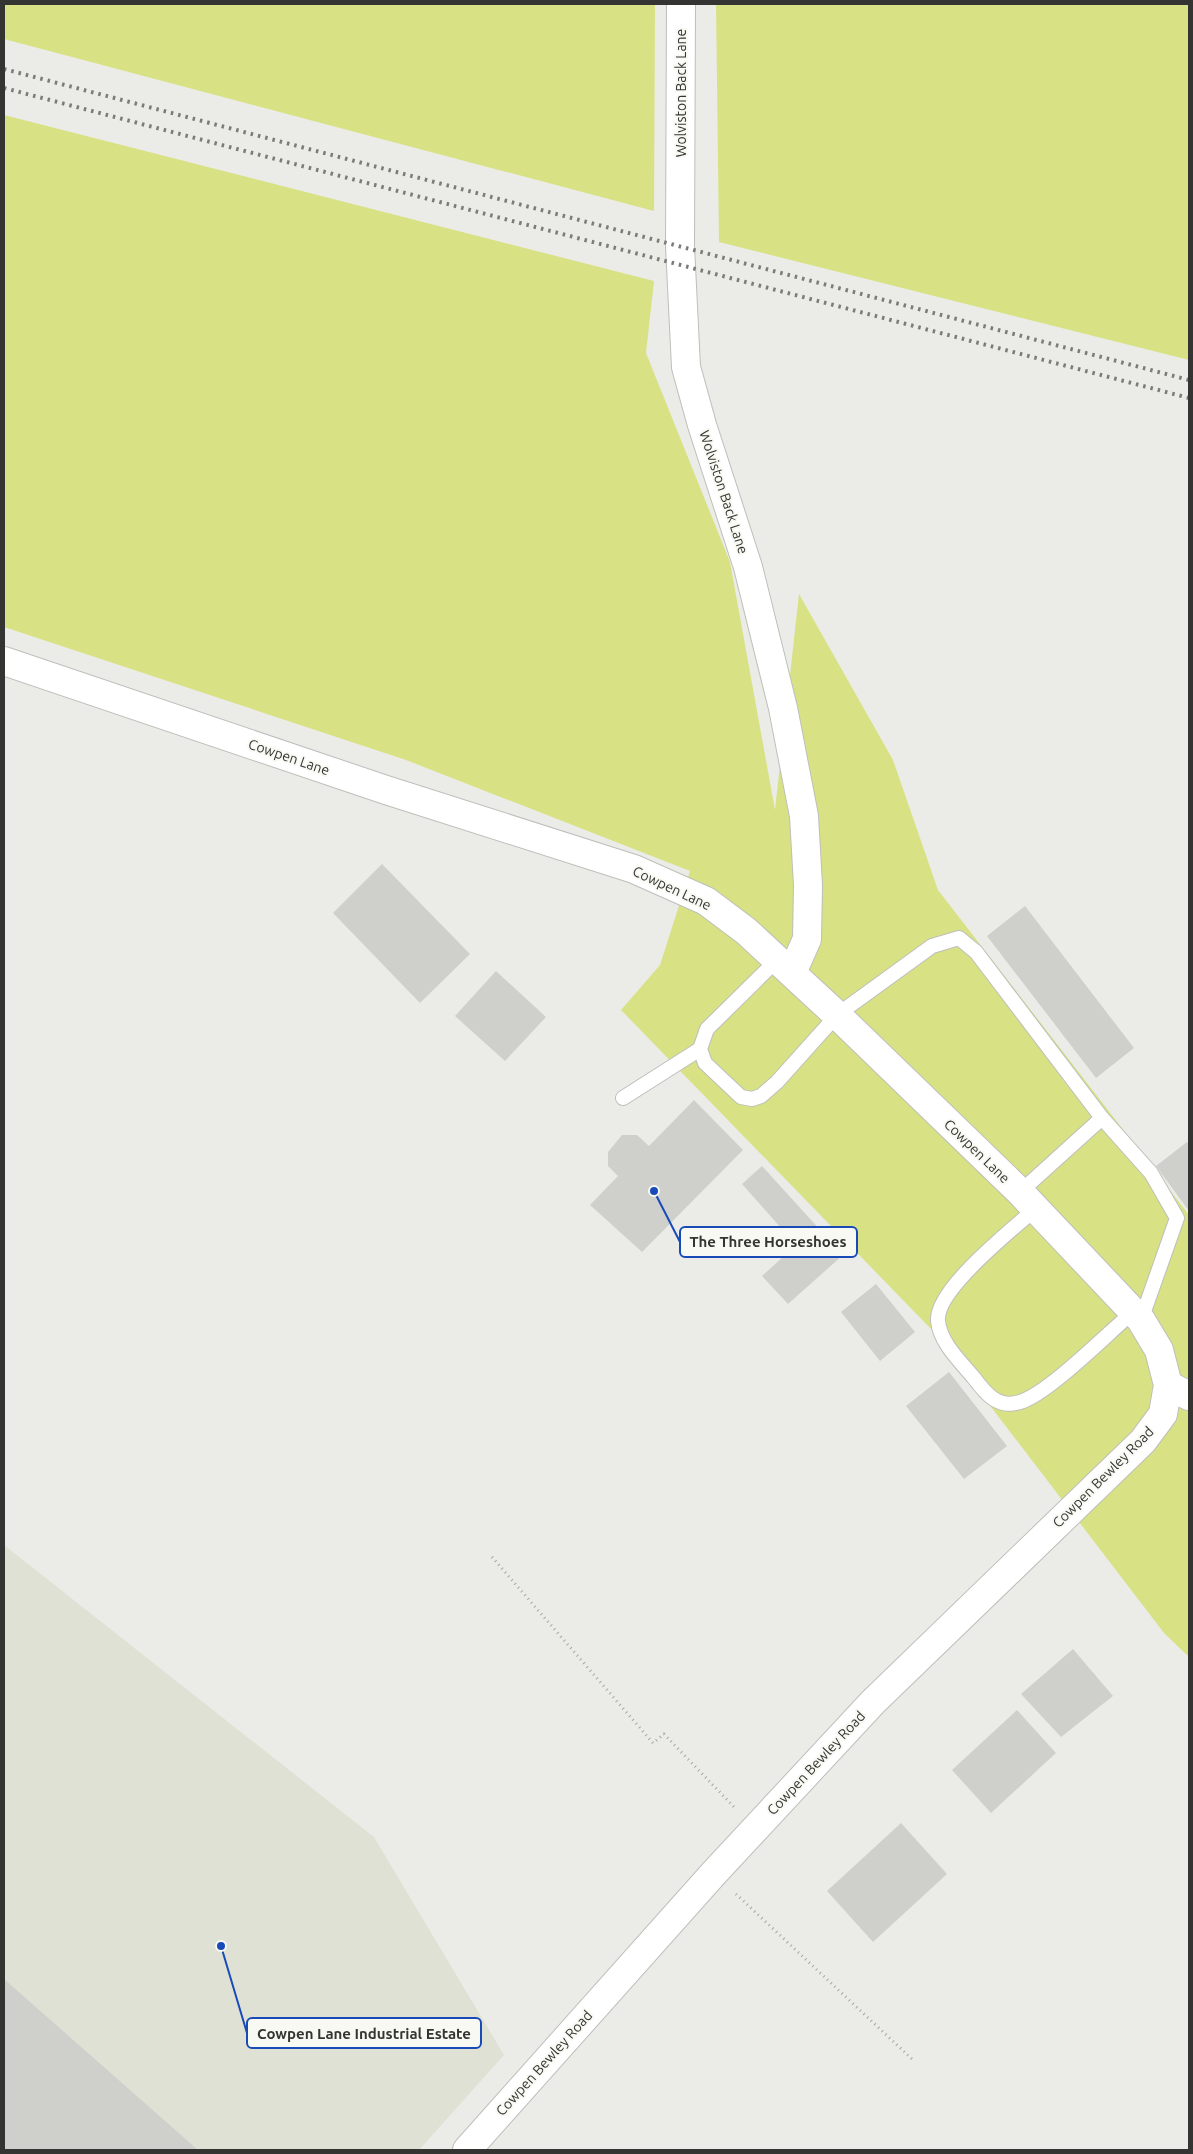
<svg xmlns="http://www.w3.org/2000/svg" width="1193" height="2154" font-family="Ubuntu,sans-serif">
<rect width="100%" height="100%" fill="#ebece7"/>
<path fill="#dfe1d5" d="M 4,1545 L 374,1837 L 504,2055 L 419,2150 L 4,2150 Z"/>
<path fill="#d9e185" d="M 4,4 L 655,4 L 654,211 L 4,39 Z
M 716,4 L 1189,4 L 1189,360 L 719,242 Z
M 4,115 L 654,281 L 646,353 L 730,562 L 775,810 L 799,594 L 893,760 L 938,890 L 1189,1215 L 1189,1657 L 1164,1633 L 933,1331 L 621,1010 L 660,965 L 690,871 L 406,760 L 4,627 Z"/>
<path fill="#cfd0cb" d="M 382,864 L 470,954 L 420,1003 L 333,913 Z
M 1025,906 L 1134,1048 L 1096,1078 L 987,936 Z
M 496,971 L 546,1017 L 505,1061 L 455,1016 Z
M 694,1100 L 743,1150 L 642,1252 L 590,1205 L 618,1176 L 608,1166 L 608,1152 L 622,1135 L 637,1135 L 649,1146 Z
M 1187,1142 L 1189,1145 L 1189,1211 L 1156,1166 Z
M 762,1166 L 843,1255 L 788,1304 L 762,1276 L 796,1245 L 742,1184 Z
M 876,1284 L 915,1332 L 880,1361 L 841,1312 Z
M 949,1372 L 1007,1446 L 964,1479 L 906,1406 Z
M 1073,1649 L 1113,1696 L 1061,1737 L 1021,1694 Z
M 1017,1710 L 1056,1753 L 991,1813 L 952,1770 Z
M 901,1823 L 947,1874 L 873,1942 L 827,1891 Z
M 4,1979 L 198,2150 L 4,2150 Z"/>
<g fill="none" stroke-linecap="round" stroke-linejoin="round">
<g stroke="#bebfba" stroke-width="16">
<path id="service" d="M 777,960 L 707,1029 L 700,1049 L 705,1063 L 741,1097 L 752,1099 L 761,1096 L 777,1082 L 837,1015 L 932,946 L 959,938 L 976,952 L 1102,1118 L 1151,1173 L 1177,1218 L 1141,1320
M 623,1098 L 700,1049
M 1020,1192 L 1102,1118
M 1035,1209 C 1012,1230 935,1290 938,1321 C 940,1343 961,1362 974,1378 C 986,1394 998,1409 1020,1402 C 1048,1394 1108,1333 1133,1312"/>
</g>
<g stroke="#bebfba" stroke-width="30">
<path id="minor" d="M 681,4 L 680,246 L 686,367 L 702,425 L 748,567 L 783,708 L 804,816 L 808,885 L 807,939 L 792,973
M 1168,1385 L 1189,1396"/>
</g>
<g stroke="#bebfba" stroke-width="30">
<path id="tertiary" d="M 4,661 L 386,790 L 634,869 L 706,901 L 746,931 L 837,1015 L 1020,1192 L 1141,1320 L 1159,1350 L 1168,1385 L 1163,1414 L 1143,1441 L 873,1702 L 714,1873 L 467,2150"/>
</g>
<path stroke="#a6a7a3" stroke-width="3" stroke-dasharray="1 4" stroke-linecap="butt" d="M 492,1557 L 653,1743 L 664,1734 L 734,1807
M 736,1894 L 912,2059"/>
<use href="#service" stroke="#fff" stroke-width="14"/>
<use href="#minor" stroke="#fff" stroke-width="28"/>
<use href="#tertiary" stroke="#fff" stroke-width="28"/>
<path stroke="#7b7b78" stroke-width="4" stroke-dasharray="2.5 5" stroke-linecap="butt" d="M 4,69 L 1189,380
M 4,88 L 1189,398"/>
</g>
<g text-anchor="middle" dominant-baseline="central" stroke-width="4" stroke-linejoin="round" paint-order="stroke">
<g font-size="14" fill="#343432" stroke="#f9f9f4">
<text transform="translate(681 93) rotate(-90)">Wolviston Back Lane</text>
<text transform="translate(724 492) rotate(72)">Wolviston Back Lane</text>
<text transform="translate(289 757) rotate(19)">Cowpen Lane</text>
<text transform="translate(672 888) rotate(25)">Cowpen Lane</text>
<text transform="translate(977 1151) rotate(44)">Cowpen Lane</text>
<text transform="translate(1103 1477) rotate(-45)">Cowpen Bewley Road</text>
<text transform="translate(816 1763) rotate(-47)">Cowpen Bewley Road</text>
<text transform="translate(544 2063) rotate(-48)">Cowpen Bewley Road</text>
</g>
</g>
<path fill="none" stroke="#184bb8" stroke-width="2" d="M654 1191L680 1242M221 1946L247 2033"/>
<g fill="#184bb8" stroke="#f9f9f4" stroke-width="2">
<circle cx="654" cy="1191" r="5"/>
<circle cx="221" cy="1946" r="5"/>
</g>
<g fill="#f9f9f4" stroke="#184bb8" stroke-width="2">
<rect x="680" y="1227" width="177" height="30" rx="5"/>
<rect x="247" y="2018" width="234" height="30" rx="5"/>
</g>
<g font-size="15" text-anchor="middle" font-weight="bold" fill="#343432">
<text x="768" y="1247">The Three Horseshoes</text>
<text x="364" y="2039">Cowpen Lane Industrial Estate</text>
</g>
<rect width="1193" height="2154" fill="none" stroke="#343432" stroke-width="10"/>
</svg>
